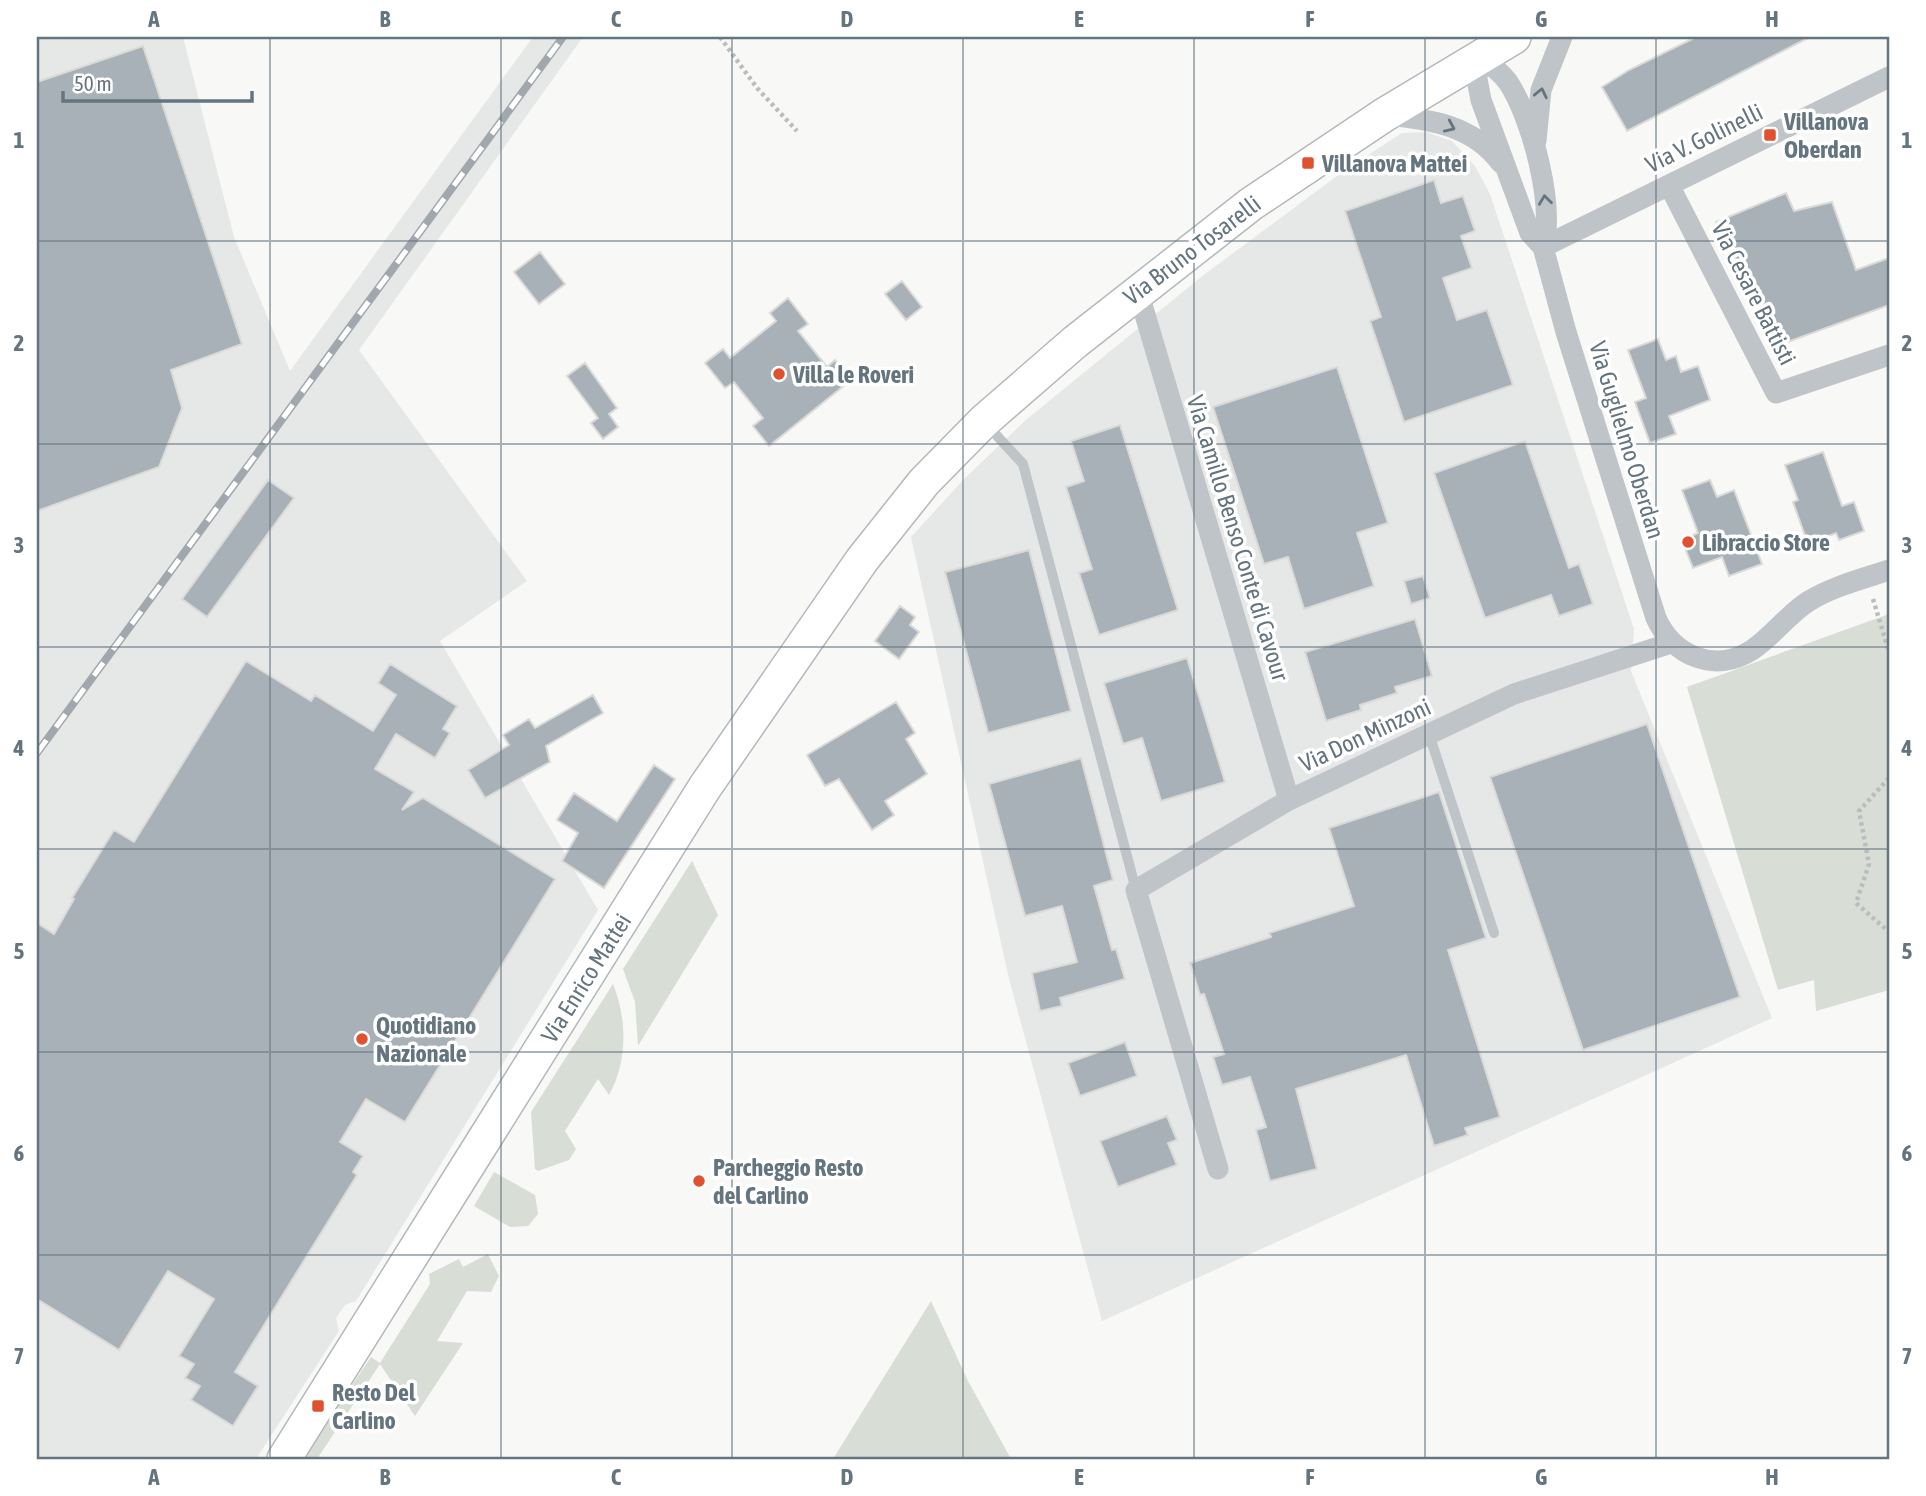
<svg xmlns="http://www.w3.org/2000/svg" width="1926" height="1496" font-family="'Asap Condensed',sans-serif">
<rect width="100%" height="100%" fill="#f8f8f6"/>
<path fill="#e6e7e7" d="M 37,37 L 183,37 L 234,237 L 290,371 L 533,37 L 583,37 L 359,350 L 527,581 L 440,641 L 598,910 L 356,1301 L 345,1305 L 336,1318 L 339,1331 L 256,1459 L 37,1459 Z
M 1426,132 L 1452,141 L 1475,166 L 1490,194 L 1634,629 L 1631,671 L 1772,1018 L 1102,1321 L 1009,979 L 911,537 L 965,478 L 1027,419 L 1201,277 L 1345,170 L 1402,133 Z"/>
<path fill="#d8ddd5" d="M 1889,614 L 1889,990 L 1816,1011 L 1814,980 L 1778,990 L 1687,687 Z
M 692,861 L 718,915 L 638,1046 L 635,1002 L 623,969 Z
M 613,984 C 627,1019 628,1061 609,1095 L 598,1079 L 565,1131 L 576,1149 L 569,1160 L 538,1171 L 535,1169 L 531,1112 Z
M 494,1172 L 535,1195 L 538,1214 L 528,1226 L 510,1227 L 474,1206 Z
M 488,1254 L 499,1276 L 491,1292 L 467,1291 L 437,1341 L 463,1343 L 415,1416 L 380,1364 L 317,1459 L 302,1459 L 371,1357 L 380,1363 L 430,1284 L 429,1274 L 459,1259 L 463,1267 Z
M 931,1301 L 968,1381 L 1011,1459 L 833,1459 Z"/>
<path fill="#a8b1b7" stroke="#dadad8" stroke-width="2" d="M 1696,37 L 1810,37 L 1627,131 L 1602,87 L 1629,70 Z
M 143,46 L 242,344 L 171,370 L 182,408 L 159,467 L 37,511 L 37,82 Z
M 1434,180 L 1441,203 L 1463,196 L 1475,231 L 1461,236 L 1472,268 L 1443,278 L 1457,320 L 1487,310 L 1513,385 L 1404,422 L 1370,321 L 1381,317 L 1345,211 Z
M 1786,193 L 1794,211 L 1832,202 L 1856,270 L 1889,258 L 1889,305 L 1782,344 L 1716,222 Z
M 540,252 L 565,284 L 539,304 L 514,272 Z
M 902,281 L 922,307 L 906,320 L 885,294 Z
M 788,298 L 808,324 L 798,331 L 827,367 L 835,360 L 851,380 L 769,446 L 753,426 L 763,418 L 734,382 L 725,388 L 705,363 L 723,349 L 730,358 L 776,321 L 770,313 Z
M 1658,339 L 1666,360 L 1676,356 L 1681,372 L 1698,366 L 1710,400 L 1669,416 L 1676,434 L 1650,443 L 1635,402 L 1646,398 L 1628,350 Z
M 585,363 L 617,408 L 609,414 L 618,427 L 603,439 L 591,423 L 598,418 L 567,376 Z
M 1337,367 L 1388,523 L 1357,533 L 1374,586 L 1304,609 L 1288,557 L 1264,564 L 1213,407 Z
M 1120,425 L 1178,610 L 1099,635 L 1079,573 L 1092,569 L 1066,487 L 1084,481 L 1071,441 Z
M 1525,441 L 1569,568 L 1579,564 L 1593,604 L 1559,616 L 1551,595 L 1485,618 L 1434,473 Z
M 1823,452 L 1842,506 L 1854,502 L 1864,531 L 1839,540 L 1836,533 L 1808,544 L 1793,502 L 1798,500 L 1785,465 Z
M 268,480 L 294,498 L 207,617 L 182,599 Z
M 1710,480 L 1717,497 L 1734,490 L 1762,564 L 1729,576 L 1722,557 L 1693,568 L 1682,540 L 1698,533 L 1682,490 Z
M 1029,550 L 1071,711 L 988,733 L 945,572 Z
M 1423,576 L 1430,598 L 1411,604 L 1404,581 Z
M 900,606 L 915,617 L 910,625 L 919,632 L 899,659 L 875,641 Z
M 1415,619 L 1432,676 L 1395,687 L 1397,693 L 1360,705 L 1361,710 L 1326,721 L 1305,652 Z
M 1187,658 L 1225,782 L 1161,801 L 1142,738 L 1123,744 L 1104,683 Z
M 246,661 L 311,701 L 315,695 L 373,731 L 396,695 L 378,683 L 390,664 L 457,706 L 443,729 L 450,733 L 435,758 L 396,734 L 375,769 L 414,792 L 402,810 L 423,798 L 555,879 L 405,1122 L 366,1099 L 340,1142 L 363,1156 L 353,1172 L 357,1175 L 235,1372 L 258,1386 L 233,1426 L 191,1400 L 200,1386 L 185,1378 L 194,1364 L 179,1356 L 214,1299 L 168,1271 L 119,1350 L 37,1299 L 37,923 L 54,934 L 74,899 L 72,898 L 114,830 L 134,842 Z
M 593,695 L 603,713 L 546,746 L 550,762 L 485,798 L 468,770 L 509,745 L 503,735 L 529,719 L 535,728 Z
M 896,702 L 915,733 L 906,739 L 927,774 L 885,801 L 894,815 L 872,830 L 839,779 L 825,786 L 807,755 Z
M 1647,724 L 1740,997 L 1583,1050 L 1490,777 Z
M 1081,758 L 1113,880 L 1094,886 L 1112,950 L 1116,949 L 1125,979 L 1060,998 L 1062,1006 L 1040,1011 L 1032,973 L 1077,962 L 1062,906 L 1025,916 L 989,784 Z
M 654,765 L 675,779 L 604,888 L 562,861 L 578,833 L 557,820 L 574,793 L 617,821 Z
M 1439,792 L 1486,938 L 1448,950 L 1500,1117 L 1465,1128 L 1468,1135 L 1434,1146 L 1406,1055 L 1296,1089 L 1317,1169 L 1270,1181 L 1256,1130 L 1266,1127 L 1250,1077 L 1222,1085 L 1213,1057 L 1224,1054 L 1204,994 L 1200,995 L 1190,963 L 1271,937 L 1269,933 L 1354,906 L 1329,828 Z
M 1125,1042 L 1137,1076 L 1080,1096 L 1068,1063 Z
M 1167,1116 L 1177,1140 L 1168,1143 L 1177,1165 L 1118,1187 L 1100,1141 Z"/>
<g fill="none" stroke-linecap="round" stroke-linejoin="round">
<g stroke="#b3b8bc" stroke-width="36">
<path id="primary" d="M 284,1459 L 705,787 L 862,560 L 924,482 L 984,421 L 1075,342 L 1251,204 L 1384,115 L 1514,37"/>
</g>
<path stroke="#babdc0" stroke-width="4.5" stroke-dasharray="3.5 3.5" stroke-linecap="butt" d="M 720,37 L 757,88 L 797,131
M 1873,599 L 1889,652
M 1889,778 L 1859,811 L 1869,864 L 1856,903 L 1889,932"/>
<path stroke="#bfc4c8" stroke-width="10" d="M 987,425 L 1023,464 L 1136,890
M 1429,734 L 1494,933"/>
<path stroke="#bfc4c8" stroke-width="21" d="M 1386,115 C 1429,119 1473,125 1501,163
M 1536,141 L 1541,90 L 1562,37
M 1669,185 L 1776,393 L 1889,355
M 1543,247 C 1555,206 1532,118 1508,82 C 1500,71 1490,64 1479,57 L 1477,79 L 1481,100 L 1530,233 L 1543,247 L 1566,332 L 1656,618 C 1673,656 1715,674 1752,650 C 1773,636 1788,614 1809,601 C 1834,586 1862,579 1889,570
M 1543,247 L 1889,77
M 1138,291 L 1289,800
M 1218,1169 L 1136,890 L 1289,800 L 1514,694 L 1671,643"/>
<use href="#primary" stroke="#fff" stroke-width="33"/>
<g stroke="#a1a8ad" stroke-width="8">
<path id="rail" d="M 37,753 L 563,37"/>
</g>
<use href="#rail" stroke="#fff" stroke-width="5" stroke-dasharray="16" stroke-linecap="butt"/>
</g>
<defs><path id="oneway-chevron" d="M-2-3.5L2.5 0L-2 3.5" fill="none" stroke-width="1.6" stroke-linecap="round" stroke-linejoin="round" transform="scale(1.75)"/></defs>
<g stroke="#647580">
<use href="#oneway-chevron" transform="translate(1541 93) rotate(-78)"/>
<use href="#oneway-chevron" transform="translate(1450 127) rotate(24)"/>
<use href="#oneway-chevron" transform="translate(1545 200) rotate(-97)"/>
</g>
<path fill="none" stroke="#647580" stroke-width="2" stroke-opacity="0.55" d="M 270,37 L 270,1459M 501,37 L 501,1459M 732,37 L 732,1459M 963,37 L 963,1459M 1194,37 L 1194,1459M 1425,37 L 1425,1459M 1656,37 L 1656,1459M 37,241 L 1889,241M 37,444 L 1889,444M 37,647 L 1889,647M 37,849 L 1889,849M 37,1052 L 1889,1052M 37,1255 L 1889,1255"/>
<g fill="#df512f" stroke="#fff" stroke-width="2.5">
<rect x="1763" y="128" width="14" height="14" rx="3.5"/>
<rect x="1301" y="156" width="14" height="14" rx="3.5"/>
<circle cx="779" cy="374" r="7"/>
<circle cx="1688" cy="542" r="7"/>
<circle cx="362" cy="1039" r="7"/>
<circle cx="699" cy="1181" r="7"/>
<rect x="311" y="1399" width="14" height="14" rx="3.5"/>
</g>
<g text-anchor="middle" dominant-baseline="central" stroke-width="7" stroke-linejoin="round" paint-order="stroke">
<g font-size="24" font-weight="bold" fill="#647580" stroke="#fff" text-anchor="start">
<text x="1784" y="121">Villanova<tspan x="1784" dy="28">Oberdan</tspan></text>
<text x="1322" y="163">Villanova Mattei</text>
<text x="793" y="374">Villa le Roveri</text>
<text x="1702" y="542">Libraccio Store</text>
<text x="376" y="1025">Quotidiano<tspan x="376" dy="28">Nazionale</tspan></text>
<text x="713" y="1167">Parcheggio Resto<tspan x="713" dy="28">del Carlino</tspan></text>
<text x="332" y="1392">Resto Del<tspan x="332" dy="28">Carlino</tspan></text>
</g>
<g font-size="24" fill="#647580" stroke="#fff">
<text transform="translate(1704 138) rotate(-26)">Via V. Golinelli</text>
<text transform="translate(1192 250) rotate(-37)">Via Bruno Tosarelli</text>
<text transform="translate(1754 293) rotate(63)">Via Cesare Battisti</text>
<text transform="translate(1627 440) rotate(73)">Via Guglielmo Oberdan</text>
<text transform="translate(1238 538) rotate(73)">Via Camillo Benso Conte di Cavour</text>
<text transform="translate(1365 735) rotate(-25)">Via Don Minzoni</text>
<text transform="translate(586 978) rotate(-58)">Via Enrico Mattei</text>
</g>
</g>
<rect width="1926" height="1496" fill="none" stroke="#ffffff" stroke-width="77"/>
<path d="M63 91v10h189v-10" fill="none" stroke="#647580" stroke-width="3.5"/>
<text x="74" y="91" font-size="21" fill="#647580" stroke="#ffffff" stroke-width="5" paint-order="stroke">50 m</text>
<rect x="38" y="38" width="1850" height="1420" fill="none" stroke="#647580" stroke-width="2.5"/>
<g font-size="23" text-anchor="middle" font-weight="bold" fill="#647580">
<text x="154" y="27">A</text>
<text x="385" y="27">B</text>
<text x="616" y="27">C</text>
<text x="847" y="27">D</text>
<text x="1079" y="27">E</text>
<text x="1310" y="27">F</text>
<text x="1541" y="27">G</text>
<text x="1772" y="27">H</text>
<text x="19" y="148">1</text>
<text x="1907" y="148">1</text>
<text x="19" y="351">2</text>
<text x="1907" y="351">2</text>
<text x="19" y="553">3</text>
<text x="1907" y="553">3</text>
<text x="19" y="756">4</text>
<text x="1907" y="756">4</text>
<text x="19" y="959">5</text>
<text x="1907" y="959">5</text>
<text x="19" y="1161">6</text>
<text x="1907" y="1161">6</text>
<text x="19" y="1364">7</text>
<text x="1907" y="1364">7</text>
<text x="154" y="1485">A</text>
<text x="385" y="1485">B</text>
<text x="616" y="1485">C</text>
<text x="847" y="1485">D</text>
<text x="1079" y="1485">E</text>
<text x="1310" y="1485">F</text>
<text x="1541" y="1485">G</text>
<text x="1772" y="1485">H</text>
</g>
</svg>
